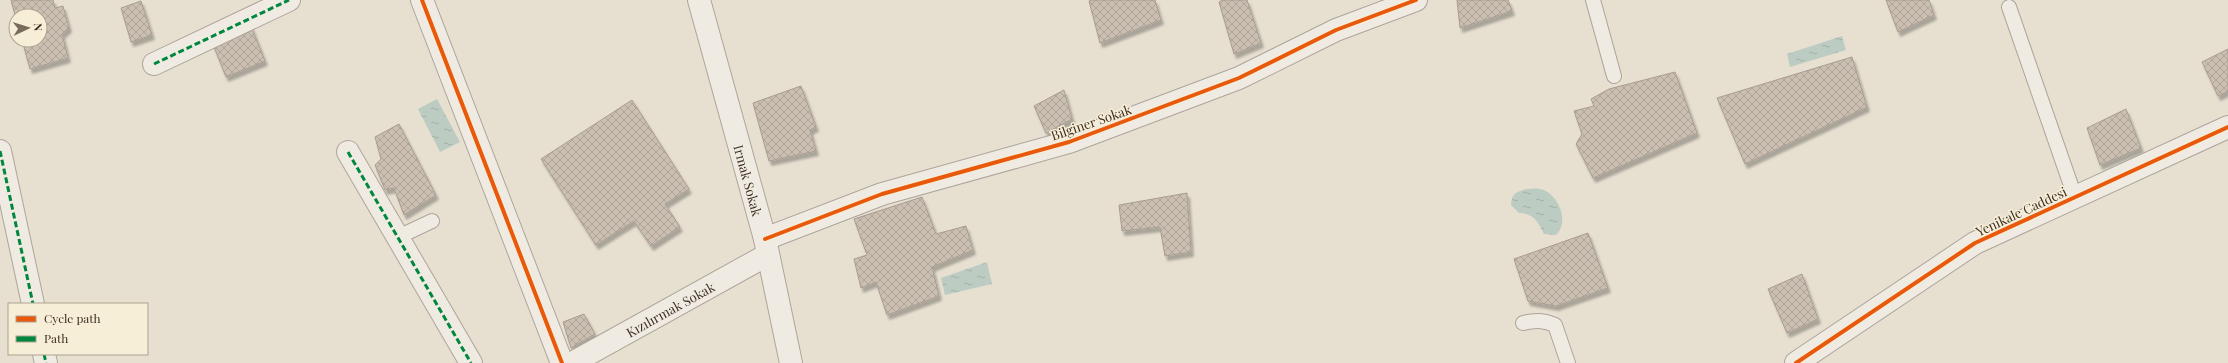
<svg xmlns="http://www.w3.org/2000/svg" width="2228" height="363" font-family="'Playfair Display',serif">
<defs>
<pattern id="water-ripples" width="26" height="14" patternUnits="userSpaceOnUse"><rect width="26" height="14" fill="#bcccc2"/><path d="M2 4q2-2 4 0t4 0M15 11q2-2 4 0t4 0" fill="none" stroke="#a2b0a6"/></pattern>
<pattern id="building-cross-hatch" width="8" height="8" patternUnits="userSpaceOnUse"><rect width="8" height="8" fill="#cbbfb2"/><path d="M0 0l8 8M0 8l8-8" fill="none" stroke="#afa499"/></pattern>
<filter id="shadow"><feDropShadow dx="2.5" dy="4.5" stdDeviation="1" flood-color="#0004"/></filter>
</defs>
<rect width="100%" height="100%" fill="#e7e0d1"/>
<path fill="url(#water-ripples)" d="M 1842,36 L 1846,50 L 1790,67 L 1787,54 Z
M 437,99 L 460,142 L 440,152 L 418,109 Z
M 1527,189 C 1531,189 1536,188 1540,189 C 1557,192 1571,221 1556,235 L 1544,234 C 1538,222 1534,213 1519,213 L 1511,205 C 1512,193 1516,192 1527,189 Z
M 987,262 L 992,284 L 945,295 L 941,278 Z"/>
<path fill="url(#building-cross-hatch)" stroke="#a89c90" filter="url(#shadow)" d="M 11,0 L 53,0 L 55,8 L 63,6 L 69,28 L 62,34 L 68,58 L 30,69 L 22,40 L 40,40 L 40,16 L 16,16 L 16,19 Z
M 1092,0 L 1155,0 L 1161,20 L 1100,43 L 1089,1 Z
M 1222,0 L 1247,0 L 1261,43 L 1234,54 L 1219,2 Z
M 1457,0 L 1508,0 L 1512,11 L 1460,28 Z
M 1886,0 L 1929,0 L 1934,15 L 1898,32 Z
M 141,1 L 152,35 L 131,42 L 121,8 Z
M 251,26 L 265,61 L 226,77 L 212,42 Z
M 2228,49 L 2228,91 L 2218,96 L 2202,62 Z
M 1852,57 L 1867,107 L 1745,164 L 1717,98 Z
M 1675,72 L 1697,133 L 1593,178 L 1576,144 L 1582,134 L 1574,111 L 1594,106 L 1591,99 L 1609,89 Z
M 801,86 L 816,127 L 810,130 L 816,151 L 769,161 L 753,103 Z
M 1064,90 L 1072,119 L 1046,133 L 1034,106 Z
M 632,100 L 689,189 L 665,204 L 680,227 L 651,246 L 634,221 L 596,245 L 541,159 Z
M 2126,109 L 2141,148 L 2100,165 L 2087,128 Z
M 399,124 L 436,195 L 404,215 L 394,188 L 385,190 L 375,165 L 381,159 L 375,137 Z
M 1187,193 L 1191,252 L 1165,256 L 1160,227 L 1122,231 L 1119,205 Z
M 922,197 L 936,234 L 966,226 L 973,250 L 932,267 L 939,296 L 887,315 L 876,282 L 861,288 L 854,259 L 867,255 L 854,219 Z
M 1588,233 L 1608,288 L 1556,306 L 1528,301 L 1514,259 Z
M 1802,274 L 1818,319 L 1787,333 L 1768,289 Z
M 584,314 L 595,334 L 571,348 L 563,322 Z"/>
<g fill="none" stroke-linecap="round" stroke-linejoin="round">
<g stroke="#ada599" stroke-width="16">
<path id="service" d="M 1593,0 L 1614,76
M 2009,7 L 2075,197
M 398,237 L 432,221
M 1523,323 C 1535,320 1543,320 1555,325 L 1568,363"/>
</g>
<g stroke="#ada599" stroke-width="24">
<g id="minor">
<path d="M 422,0 L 562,363"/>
<path id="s1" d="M 699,0 L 765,239 L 791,363"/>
<path d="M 154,64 L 289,0"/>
<path d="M 0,151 L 33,304"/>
<path d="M 348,152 L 471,363"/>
<path d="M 765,239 L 882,194 L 1069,142 L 1239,78 L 1336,30 L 1416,0"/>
<path d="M 44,354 L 46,363"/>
<path id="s2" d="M 572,363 L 767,255"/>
</g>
</g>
<g stroke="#ada599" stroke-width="24">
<path id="tertiary" d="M 1796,363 L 1975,243 L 2228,127"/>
</g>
<use href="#service" stroke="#efebe3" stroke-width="14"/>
<use href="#minor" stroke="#efebe3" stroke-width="22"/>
<use href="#tertiary" stroke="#efebe3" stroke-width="22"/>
<path stroke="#00873e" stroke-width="3" stroke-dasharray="6 3" stroke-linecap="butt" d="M 154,64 L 289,0
M 0,151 L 33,304
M 348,152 L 471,363
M 44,354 L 46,363"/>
<g stroke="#f7eed8" stroke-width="6">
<path id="cycleway" d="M 422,0 L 562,363
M 765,239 L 882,194 L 1069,142 L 1239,78 L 1336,30 L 1416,0
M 1796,363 L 1975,243 L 2228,127"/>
</g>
<use href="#cycleway" stroke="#e8590c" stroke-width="4"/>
</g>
<g text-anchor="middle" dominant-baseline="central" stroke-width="3" stroke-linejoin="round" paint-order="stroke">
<g font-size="13" fill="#3d2e20" stroke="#f7eed8">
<text transform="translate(1091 122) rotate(-19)">Bilginer Sokak</text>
<text stroke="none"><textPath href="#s1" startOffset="187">Irmak Sokak</textPath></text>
<text transform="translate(2021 211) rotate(-25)">Yenikale Caddesi</text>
<text stroke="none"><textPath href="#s2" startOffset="112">Kızılırmak Sokak</textPath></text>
</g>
</g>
<rect x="8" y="303" width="140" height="52" fill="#f7eed8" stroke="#ada18e"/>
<rect x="16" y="316" width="20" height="6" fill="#e8590c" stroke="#ada18e"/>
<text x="44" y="323" font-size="12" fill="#3d2e20">Cycle path</text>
<rect x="16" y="336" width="20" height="6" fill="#00873e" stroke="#ada18e"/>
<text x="44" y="343" font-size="12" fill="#3d2e20">Path</text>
<g transform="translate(28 28) rotate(86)"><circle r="19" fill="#f7eed8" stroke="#ada18e"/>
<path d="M0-3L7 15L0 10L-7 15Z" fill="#786c5e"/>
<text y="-6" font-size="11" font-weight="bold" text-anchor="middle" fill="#3d2e20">N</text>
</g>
</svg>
